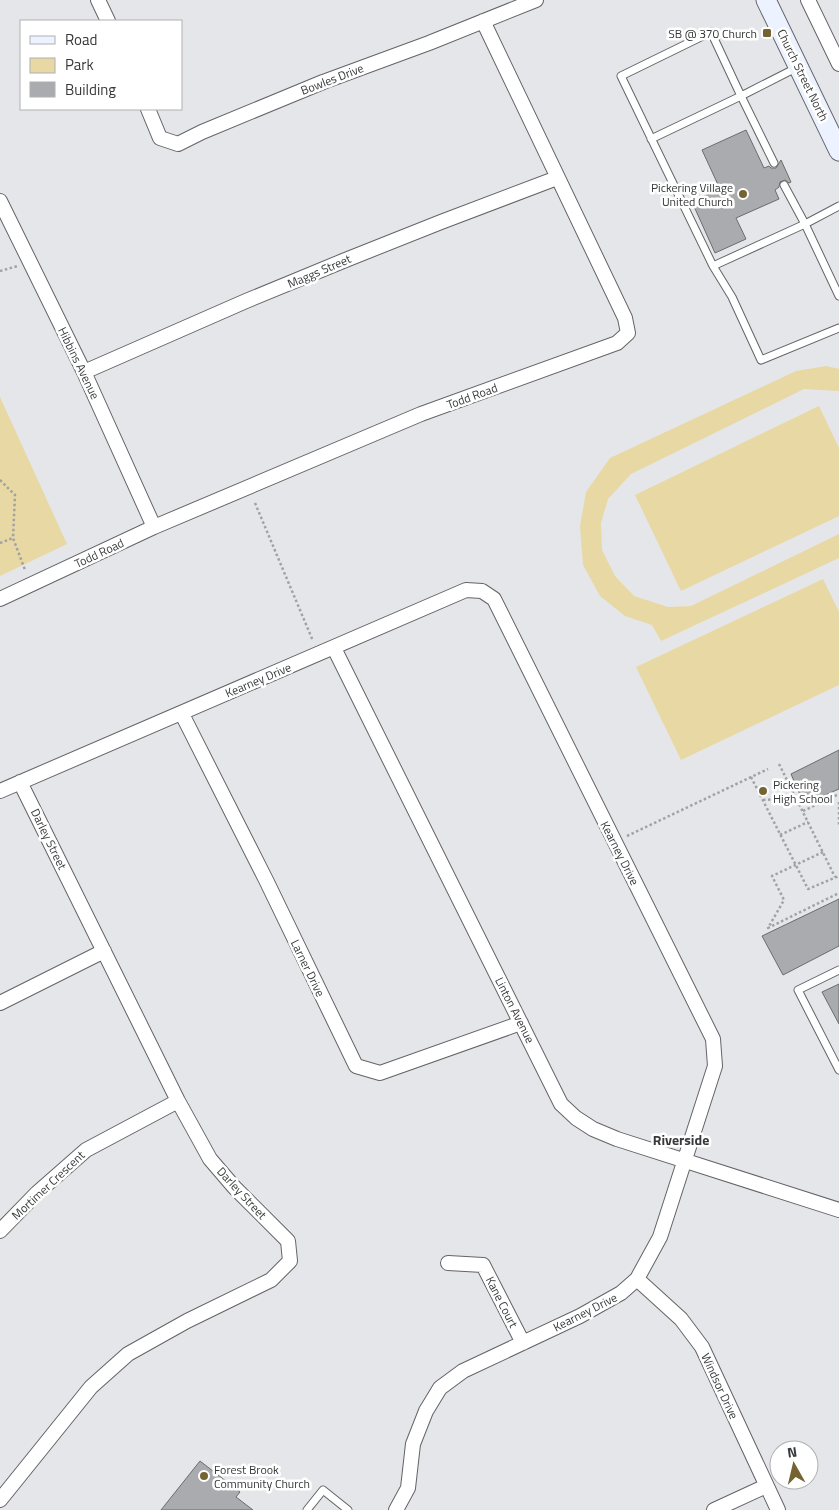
<svg xmlns="http://www.w3.org/2000/svg" width="839" height="1510" font-family="'Titillium Web',sans-serif">
<rect width="100%" height="100%" fill="#e5e6e9"/>
<path fill="#e8d8a3" d="M 826,366 L 839,369 L 839,391 L 804,389 L 631,474 L 608,499 L 601,523 L 602,550 L 615,576 L 634,596 L 668,607 L 691,606 L 839,534 L 839,558 L 661,641 L 652,625 L 625,616 L 600,596 L 583,565 L 580,526 L 586,492 L 610,458 L 796,371 Z
M 0,397 L 67,544 L 0,576 Z
M 819,406 L 839,448 L 839,516 L 681,591 L 635,495 Z
M 823,579 L 839,612 L 839,685 L 681,760 L 636,667 Z"/>
<path fill="#aaabae" stroke="#6a6c6e" d="M 746,130 L 764,168 L 769,166 L 771,168 L 776,168 L 781,160 L 791,182 L 789,183 L 785,180 L 780,182 L 779,187 L 775,190 L 779,199 L 736,218 L 746,239 L 715,253 L 692,202 L 720,189 L 702,150 Z
M 839,750 L 839,789 L 804,804 L 791,774 Z
M 839,899 L 839,946 L 783,975 L 762,936 Z
M 839,984 L 839,1024 L 822,992 Z
M 200,1461 L 240,1492 L 236,1497 L 253,1510 L 161,1510 Z"/>
<g fill="none" stroke-linecap="round" stroke-linejoin="round">
<g stroke="#636467" stroke-width="9">
<path id="lane" d="M 798,67 L 741,96 L 711,32 L 621,76 L 713,266 L 805,224 L 839,206
M 651,139 L 741,96 L 774,163
M 784,185 L 805,224 L 839,296
M 713,266 L 732,297 L 761,360 L 839,328
M 839,970 L 798,990 L 839,1070
M 307,1510 L 323,1490 L 348,1510"/>
</g>
<g stroke="#636467" stroke-width="16">
<path id="street" d="M 98,0 L 108,21
M 808,0 L 839,64
M 148,109 L 160,138 L 178,144 L 202,132 L 323,82 L 429,43 L 536,0
M 0,201 L 84,372 L 154,527
M 84,372 L 246,301 L 343,261 L 441,222 L 557,178
M 0,599 L 154,527 L 421,414 L 617,343 L 628,333 L 625,318 L 483,21
M 334,648 L 561,1104 L 576,1118 L 593,1129 L 617,1139 L 839,1210
M 182,714 L 266,880 L 356,1066 L 380,1073 L 521,1023
M 0,791 L 466,590 L 482,591 L 494,599 L 713,1039 L 715,1066 L 660,1237 L 637,1279 L 621,1293 L 580,1316 L 463,1371 L 440,1388 L 426,1411 L 413,1444 L 408,1488 L 396,1510
M 0,1003 L 104,951
M 0,1231 L 37,1193 L 86,1150 L 178,1101
M 448,1263 L 483,1265 L 523,1343
M 637,1279 L 681,1319 L 702,1347 L 778,1510
M 0,1500 L 91,1387 L 128,1354 L 187,1321 L 271,1280 L 290,1261 L 288,1241 L 234,1187 L 210,1159 L 178,1101 L 20,782
M 714,1510 L 766,1486"/>
</g>
<g stroke="#636467" stroke-width="21">
<path id="secondary" d="M 766,0 L 839,151"/>
</g>
<path stroke="#a1a2a4" stroke-width="2.5" stroke-dasharray="2.5 2.5" stroke-linecap="butt" d="M 0,271 L 18,266
M 0,480 L 15,495 L 13,538 L 25,570
M 255,503 L 313,641
M 0,543 L 13,538
M 779,764 L 796,798
M 751,777 L 808,889 L 839,876
M 763,800 L 796,798 L 835,877
M 839,802 L 839,825
M 803,811 L 839,794
M 780,835 L 808,822
M 627,836 L 768,769
M 823,852 L 772,876 L 784,900 L 768,928 L 839,893"/>
<use href="#lane" stroke="#fff" stroke-width="7"/>
<use href="#street" stroke="#fff" stroke-width="14"/>
<use href="#secondary" stroke="#ecf2ff" stroke-width="19"/>
</g>
<g fill="#736432" stroke="#fff" stroke-width="2">
<rect x="762" y="28" width="10" height="10" rx="2.5"/>
<circle cx="743" cy="194" r="5"/>
<circle cx="763" cy="791" r="5"/>
<circle cx="204" cy="1476" r="5"/>
</g>
<g text-anchor="middle" dominant-baseline="central" stroke-width="5" stroke-linejoin="round" paint-order="stroke">
<g font-size="12" fill="#38393a" stroke="#fff" text-anchor="end">
<text x="757" y="33">SB @ 370 Church</text>
<text x="733" y="187">Pickering Village<tspan x="733" dy="14">United Church</tspan></text>
<text x="773" y="784" text-anchor="start">Pickering<tspan x="773" dy="14">High School</tspan></text>
<text x="214" y="1469" text-anchor="start">Forest Brook<tspan x="214" dy="14">Community Church</tspan></text>
</g>
<g font-size="12" fill="#38393a" stroke="#fff">
<text transform="translate(803 75) rotate(64)">Church Street North</text>
<text transform="translate(332 79) rotate(-21)">Bowles Drive</text>
<text transform="translate(319 271) rotate(-23)">Maggs Street</text>
<text transform="translate(79 363) rotate(64)">Hibbins Avenue</text>
<text transform="translate(472 396) rotate(-20)">Todd Road</text>
<text transform="translate(99 553) rotate(-25)">Todd Road</text>
<text transform="translate(258 680) rotate(-23)">Kearney Drive</text>
<text transform="translate(49 839) rotate(64)">Darley Street</text>
<text transform="translate(620 853) rotate(63)">Kearney Drive</text>
<text transform="translate(308 968) rotate(64)">Larner Drive</text>
<text transform="translate(515 1010) rotate(63)">Linton Avenue</text>
<text transform="translate(48 1185) rotate(-43)">Mortimer Crescent</text>
<text transform="translate(242 1193) rotate(47)">Darley Street</text>
<text transform="translate(502 1302) rotate(63)">Kane Court</text>
<text transform="translate(585 1312) rotate(-27)">Kearney Drive</text>
<text transform="translate(720 1386) rotate(65)">Windsor Drive</text>
</g>
<g font-size="14" font-weight="bold" fill="#38393a" stroke="#fff">
<text x="681" y="1139">Riverside</text>
</g>
</g>
<rect x="20" y="20" width="162" height="90" fill="#ffffff" stroke="#afb0b0"/>
<rect x="30" y="36" width="25" height="8" fill="#ecf2ff" stroke="#afb0b0"/>
<text x="65" y="45" font-size="15" fill="#38393a">Road</text>
<rect x="30" y="58" width="25" height="15" fill="#e8d8a3" stroke="#afb0b0"/>
<text x="65" y="70" font-size="15" fill="#38393a">Park</text>
<rect x="30" y="82" width="25" height="15" fill="#aaabae" stroke="#afb0b0"/>
<text x="65" y="95" font-size="15" fill="#38393a">Building</text>
<g transform="translate(794 1465) rotate(352)"><circle r="24" fill="#ffffff" stroke="#afb0b0"/>
<path d="M0-4L9 19L0 12L-9 19Z" fill="#736432"/>
<text y="-8" font-size="14" font-weight="bold" text-anchor="middle" fill="#38393a">N</text>
</g>
</svg>
